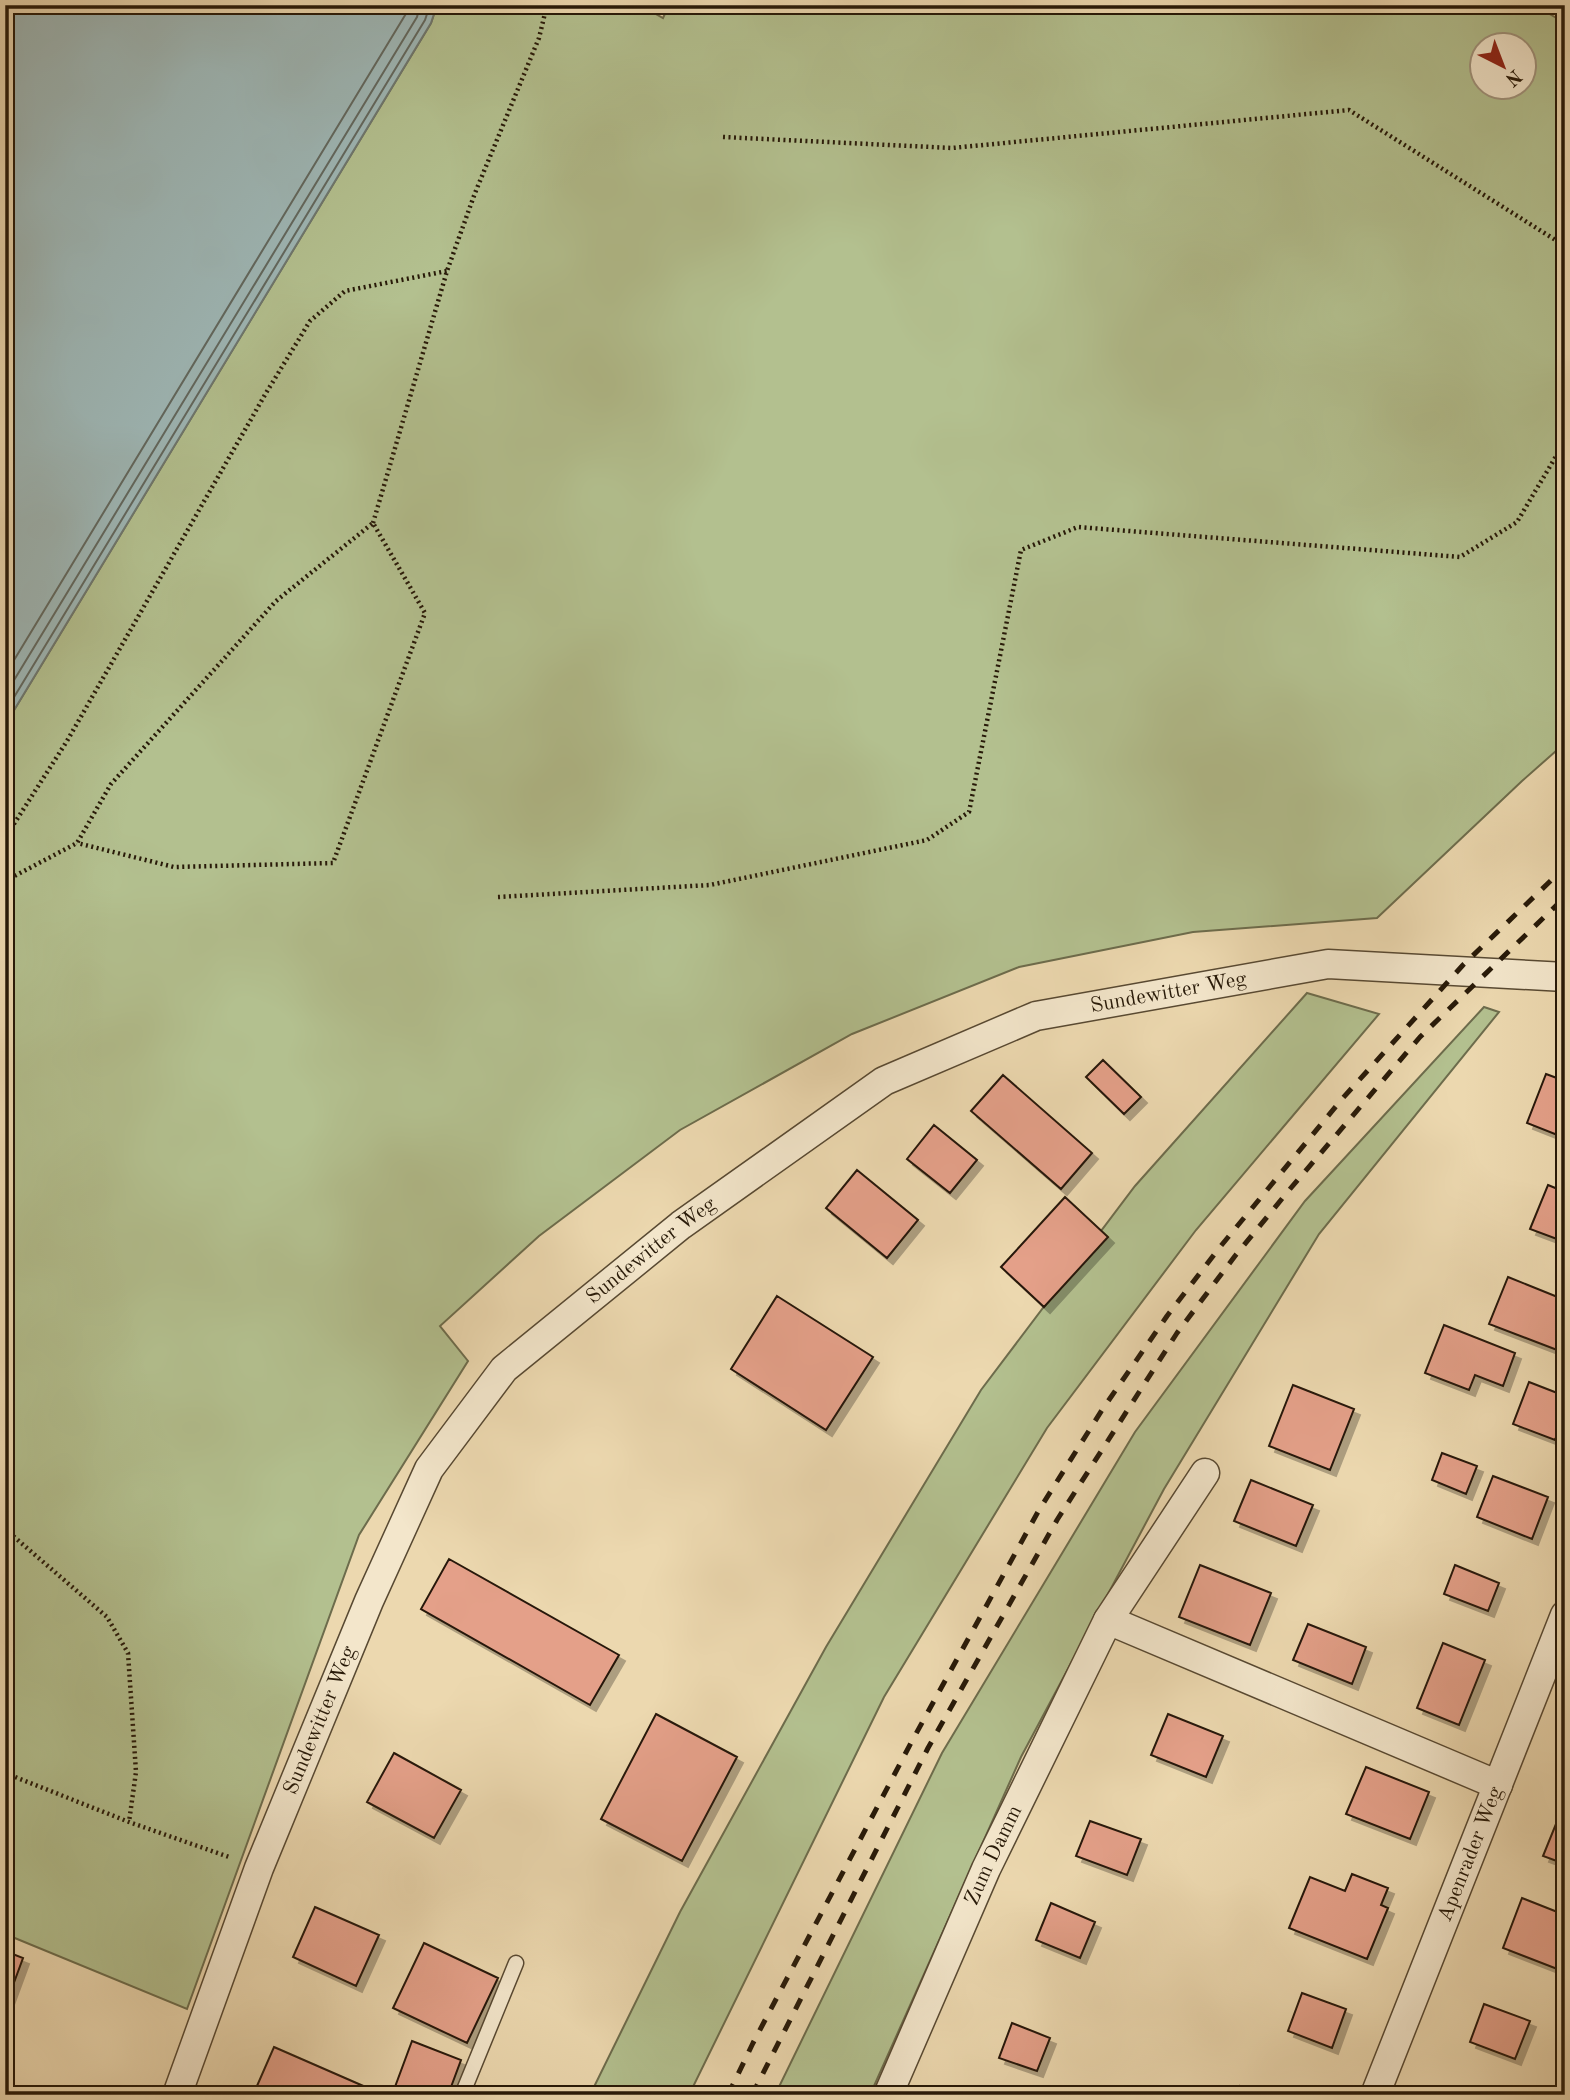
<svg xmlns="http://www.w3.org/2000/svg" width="1570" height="2100" font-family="'Old Standard TT',serif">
<defs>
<filter id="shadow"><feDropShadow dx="6" dy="6" stdDeviation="0" flood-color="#0004"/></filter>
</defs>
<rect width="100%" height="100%" fill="#ecd8af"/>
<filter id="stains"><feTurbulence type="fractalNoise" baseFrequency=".00286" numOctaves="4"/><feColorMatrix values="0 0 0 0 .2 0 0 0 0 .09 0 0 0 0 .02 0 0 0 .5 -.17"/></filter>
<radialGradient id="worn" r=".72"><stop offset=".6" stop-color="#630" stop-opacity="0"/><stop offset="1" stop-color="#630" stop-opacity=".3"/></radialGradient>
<path fill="#b3c08f" stroke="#6d6c4c" stroke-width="2" fill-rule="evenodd" d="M 437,5 L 640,5 L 663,18 L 669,5 L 1534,5 L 1565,23 L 1565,743 L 1522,781 L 1377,918 L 1193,932 L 1019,967 L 852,1034 L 680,1130 L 539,1236 L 440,1326 L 468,1361 L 359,1535 L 187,2009 L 5,1934 L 5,725 L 431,23 ZM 1482,46 L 1524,46 L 1524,88 L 1482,88 Z
M 1307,993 L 1379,1014 L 1196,1230 L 1047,1428 L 884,1697 L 689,2095 L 590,2095 L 680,1912 L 826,1647 L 981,1390 L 1135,1186 Z
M 1484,1007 L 1499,1012 L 1319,1234 L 1164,1489 L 1021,1757 L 870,2095 L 775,2095 L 942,1753 L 1135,1432 L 1305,1201 Z"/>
<path fill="#9eb7b6" stroke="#6e7870" stroke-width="2" d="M 5,5 L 437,5 L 431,23 L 5,725 Z"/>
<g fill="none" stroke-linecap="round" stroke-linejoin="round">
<path stroke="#62685f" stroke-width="2" d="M 5,675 L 407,12 L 409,5
M 5,695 L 417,17 L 420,5
M 5,712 L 425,20 L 430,5"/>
</g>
<path fill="#e4a089" stroke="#271908" stroke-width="2" filter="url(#shadow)" d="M 1103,1060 L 1141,1097 L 1124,1114 L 1086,1077 Z
M 1546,1074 L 1565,1081 L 1565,1138 L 1527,1123 Z
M 1003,1075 L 1092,1153 L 1061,1189 L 971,1111 Z
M 934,1125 L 977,1160 L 950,1193 L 907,1159 Z
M 857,1170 L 918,1220 L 887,1258 L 826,1208 Z
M 1548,1185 L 1565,1192 L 1565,1242 L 1530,1229 Z
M 1065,1197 L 1108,1237 L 1044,1307 L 1001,1267 Z
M 1508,1277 L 1565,1300 L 1565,1353 L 1489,1324 Z
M 777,1296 L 873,1357 L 826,1430 L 731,1369 Z
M 1444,1325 L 1515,1353 L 1503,1386 L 1475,1375 L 1469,1390 L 1425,1373 Z
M 1529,1382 L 1565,1396 L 1565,1416 L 1555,1440 L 1513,1424 Z
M 1293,1385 L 1354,1409 L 1330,1470 L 1269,1446 Z
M 1442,1453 L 1477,1466 L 1466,1494 L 1432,1480 Z
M 1493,1476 L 1548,1497 L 1532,1539 L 1477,1517 Z
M 1251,1480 L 1313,1505 L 1296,1546 L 1234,1521 Z
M 449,1559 L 619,1655 L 590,1705 L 421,1609 Z
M 1200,1565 L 1271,1593 L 1250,1645 L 1179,1617 Z
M 1455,1565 L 1499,1583 L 1488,1611 L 1444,1594 Z
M 1308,1624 L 1366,1647 L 1352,1684 L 1293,1660 Z
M 1443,1643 L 1485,1660 L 1459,1725 L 1417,1708 Z
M 656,1714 L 737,1757 L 682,1861 L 601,1819 Z
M 1168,1714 L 1223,1736 L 1206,1777 L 1151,1755 Z
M 394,1753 L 461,1790 L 434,1838 L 367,1802 Z
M 1366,1767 L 1429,1792 L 1410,1839 L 1346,1814 Z
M 1560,1814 L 1565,1816 L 1565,1864 L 1543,1856 Z
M 1090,1821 L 1141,1839 L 1127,1875 L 1076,1856 Z
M 1352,1874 L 1388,1888 L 1381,1905 L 1388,1908 L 1367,1959 L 1289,1928 L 1310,1877 L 1345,1891 Z
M 1522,1898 L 1565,1915 L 1565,1972 L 1503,1948 Z
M 1051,1903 L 1095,1922 L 1080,1958 L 1036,1940 Z
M 315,1907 L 379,1935 L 356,1986 L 293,1957 Z
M 424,1943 L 498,1978 L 467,2043 L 393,2008 Z
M 5,1951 L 23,1958 L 5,2007 Z
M 1302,1993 L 1346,2009 L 1332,2048 L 1288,2031 Z
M 1484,2004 L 1530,2021 L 1515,2059 L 1470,2042 Z
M 1012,2023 L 1050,2038 L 1037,2071 L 999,2058 Z
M 412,2041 L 461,2060 L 448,2095 L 392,2095 Z
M 274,2047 L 384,2095 L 253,2095 Z
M 1240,2086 L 1265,2095 L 1236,2095 Z"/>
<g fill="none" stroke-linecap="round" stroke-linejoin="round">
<g stroke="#584932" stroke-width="17">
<path id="service" d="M 462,2095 L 516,1963"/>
</g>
<g stroke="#584932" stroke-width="31">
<g id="minor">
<path d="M 1108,1620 L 1205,1473"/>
<path id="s1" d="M 177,2095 L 259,1868 L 369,1601 L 429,1469 L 504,1369 L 681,1225 L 884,1081 L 1036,1016 L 1328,964 L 1565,977"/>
<path id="s2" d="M 888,2095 L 986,1869 L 1108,1620 L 1498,1785"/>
<path id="s3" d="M 1375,2095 L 1565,1615"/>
</g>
</g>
<path stroke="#271908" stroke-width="4.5" stroke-dasharray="2 3.5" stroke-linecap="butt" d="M 723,137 L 952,148 L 1349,110 L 1565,246
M 373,523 L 447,271 L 475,193 L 539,38 L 547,5
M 5,838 L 67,741 L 266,393 L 310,321 L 345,291 L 447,271
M 5,881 L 77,843 L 111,784 L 276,601 L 373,523 L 425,613 L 333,863 L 174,867 L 77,843
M 498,897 L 710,885 L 927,840 L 969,812 L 1021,550 L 1078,527 L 1460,557 L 1517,522 L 1565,441
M 5,1529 L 107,1617 L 128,1653 L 136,1772 L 129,1822
M 5,1773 L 129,1822 L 229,1857"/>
<use href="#service" stroke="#f3e6cb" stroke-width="14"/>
<use href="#minor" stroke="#f3e6cb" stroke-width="28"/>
<path stroke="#271908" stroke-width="5" stroke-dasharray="12 12" stroke-linecap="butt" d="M 728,2095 L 753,2043 L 912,1741 L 1039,1510 L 1102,1410 L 1167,1316 L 1220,1247 L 1342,1099 L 1463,965 L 1565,867
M 752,2095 L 928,1748 L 1057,1520 L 1177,1333 L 1235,1256 L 1290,1189 L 1420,1037 L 1565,897"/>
</g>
<g text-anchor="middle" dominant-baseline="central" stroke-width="5" stroke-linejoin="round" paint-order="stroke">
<g font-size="21" fill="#271908" stroke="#f3e6cb">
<text stroke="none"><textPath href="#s1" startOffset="1577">Sundewitter Weg</textPath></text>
<text stroke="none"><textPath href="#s1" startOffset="989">Sundewitter Weg</textPath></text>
<text stroke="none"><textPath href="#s1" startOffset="401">Sundewitter Weg</textPath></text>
<text stroke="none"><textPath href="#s2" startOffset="262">Zum Damm</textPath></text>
<text stroke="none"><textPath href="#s3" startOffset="259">Apenrader Weg</textPath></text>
</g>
</g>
<rect width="1570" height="2100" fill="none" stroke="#ecd8af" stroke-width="28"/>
<rect x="7" y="7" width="1556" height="2086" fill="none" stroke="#271908" stroke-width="3.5"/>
<rect x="14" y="14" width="1542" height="2072" fill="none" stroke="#271908" stroke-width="2"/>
<g transform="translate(1503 66) rotate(138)"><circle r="33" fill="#f3e6cb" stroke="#a1947d" stroke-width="2"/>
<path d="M0-5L12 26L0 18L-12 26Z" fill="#8f2418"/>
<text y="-10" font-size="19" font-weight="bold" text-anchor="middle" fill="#271908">N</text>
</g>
<rect width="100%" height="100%" filter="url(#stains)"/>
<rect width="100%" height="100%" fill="url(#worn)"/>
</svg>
